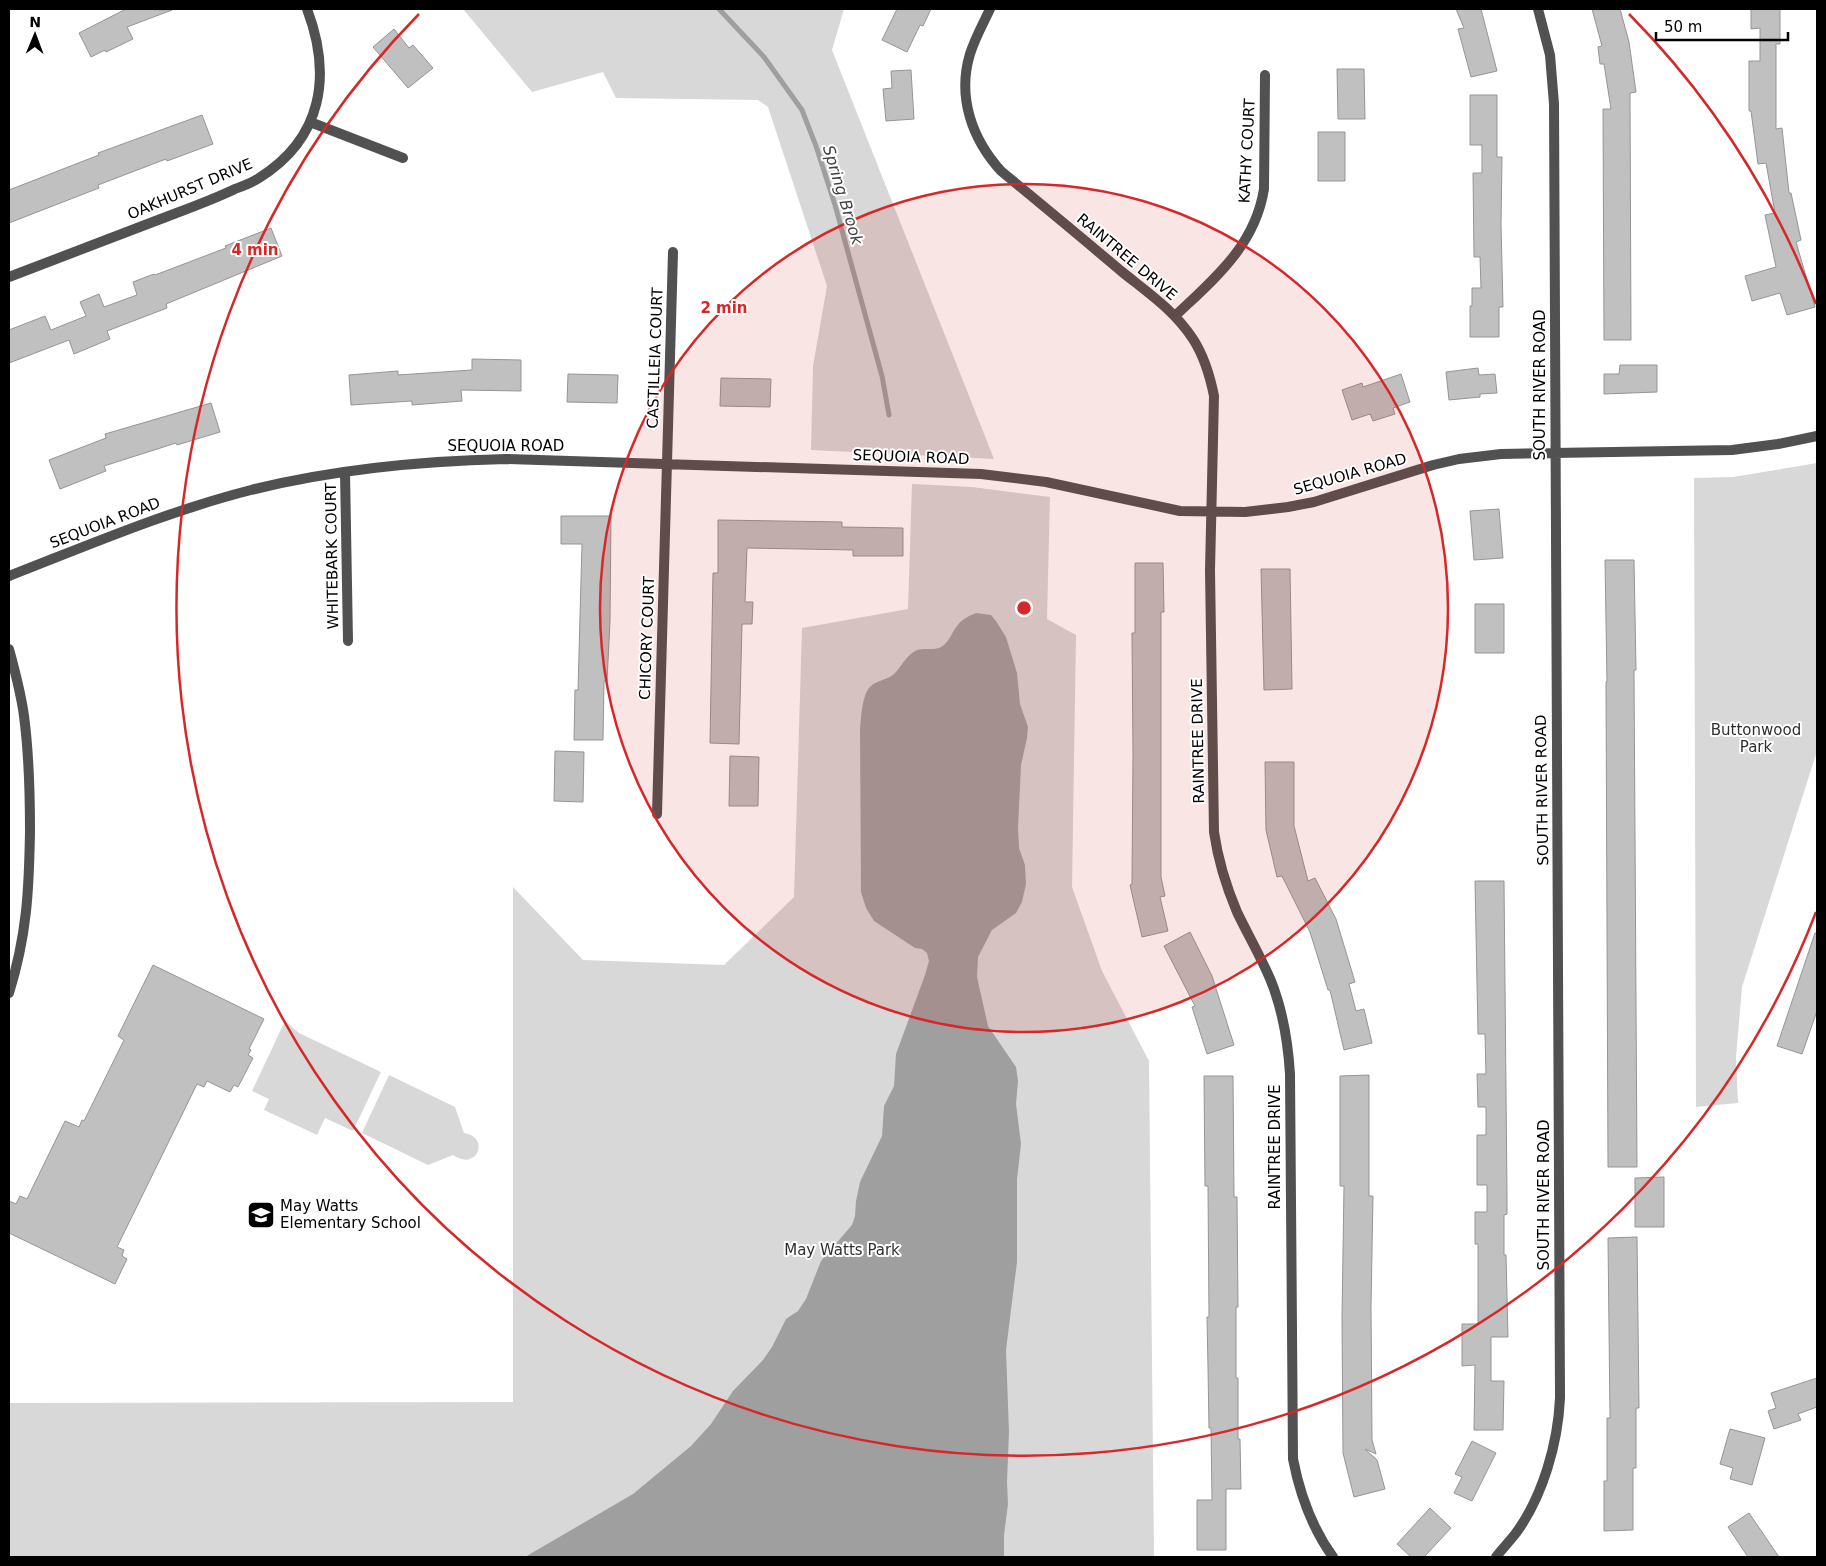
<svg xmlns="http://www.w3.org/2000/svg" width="1826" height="1566" font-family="'DejaVu Sans',sans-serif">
<rect width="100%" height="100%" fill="#fff"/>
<path fill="#d8d8d8" d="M 463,9 L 844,9 L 832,50 L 994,459 L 811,450 L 813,366 L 827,286 L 768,107 L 758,100 L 616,98 L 603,72 L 532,92 Z
M 1817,463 L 1817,751 L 1742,987 L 1736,1057 L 1738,1103 L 1696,1107 L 1694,478 L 1733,477 Z
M 912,484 L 972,487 L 1050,497 L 1047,619 L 1076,635 L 1072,887 L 1102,971 L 1149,1061 L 1154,1557 L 9,1557 L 9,1403 L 513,1402 L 513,887 L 583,960 L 724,965 L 794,897 L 802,628 L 908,609 Z
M 285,1021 L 299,1033 L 381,1072 L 353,1131 L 325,1118 L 317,1135 L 264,1110 L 269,1099 L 252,1091 Z
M 389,1075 L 455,1107 L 464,1133 C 491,1137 477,1172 453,1155 L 428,1165 L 362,1133 Z"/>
<path fill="#9f9f9f" d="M 976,613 L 991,615 L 996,621 L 1006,637 L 1017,673 L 1020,704 L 1028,727 L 1027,738 L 1021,765 L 1018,828 L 1019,848 L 1025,865 L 1026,884 L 1022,902 L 1016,913 L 992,930 L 978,957 L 977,977 L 988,1026 L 1016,1067 L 1018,1081 L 1016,1104 L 1021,1144 L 1017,1179 L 1017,1262 L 1006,1350 L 1009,1432 L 1007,1482 L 1008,1504 L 1004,1535 L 1004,1557 L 525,1557 L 633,1494 L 691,1446 L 711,1424 L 733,1391 L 763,1360 L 772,1347 L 786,1319 L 798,1311 L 806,1299 L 821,1261 L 852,1225 L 855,1216 L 856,1201 L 860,1182 L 882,1136 L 884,1106 L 894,1086 L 896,1054 L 925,975 L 929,961 L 927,953 L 922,949 L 915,948 L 874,921 L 866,908 L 861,892 L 860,730 C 861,719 862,693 871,686 C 877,680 888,680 894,674 C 901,667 906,656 915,651 C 923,647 934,651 941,647 C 950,642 951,633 957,626 C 962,619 969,616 976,613 Z"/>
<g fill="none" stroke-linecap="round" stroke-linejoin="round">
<path stroke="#9f9f9f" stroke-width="5" d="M 719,9 L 764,57 L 802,110 L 816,146 L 835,205 L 882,376 L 889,415"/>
</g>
<path fill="#c0c0c0" stroke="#959595" d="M 126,9 L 172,10 L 127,27 L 133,39 L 106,52 L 105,50 L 91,57 L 79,33 Z
M 897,9 L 931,9 L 923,26 L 920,25 L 907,52 L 882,40 Z
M 1456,9 L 1481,9 L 1497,71 L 1471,77 L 1458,29 L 1464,28 Z
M 1592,9 L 1620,9 L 1629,42 L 1636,92 L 1630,93 L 1631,340 L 1604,340 L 1603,109 L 1611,109 L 1604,64 L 1600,64 L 1598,47 L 1602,46 Z
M 1751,9 L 1780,9 L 1780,44 L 1776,44 L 1776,129 L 1782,128 L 1789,193 L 1791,193 L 1801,240 L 1796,242 L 1815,307 L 1787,315 L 1780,293 L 1752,301 L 1745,276 L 1776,267 L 1765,215 L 1775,213 L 1766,163 L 1758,164 L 1751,111 L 1749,111 L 1749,61 L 1760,61 L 1760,28 L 1751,29 Z
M 394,29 L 409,48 L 413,45 L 433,68 L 408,88 L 373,47 Z
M 1337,69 L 1364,69 L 1365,119 L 1338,119 Z
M 911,70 L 914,119 L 886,121 L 883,89 L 892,88 L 891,71 Z
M 1470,95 L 1497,95 L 1497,157 L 1502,157 L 1501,224 L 1503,307 L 1499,307 L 1499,337 L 1470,337 L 1470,306 L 1472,306 L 1472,288 L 1481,288 L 1480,257 L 1474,257 L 1473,173 L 1482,173 L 1482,145 L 1470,145 Z
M 202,115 L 213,144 L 167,161 L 166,159 L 98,185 L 99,188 L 9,223 L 9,190 L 99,155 L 98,153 Z
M 1318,132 L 1345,132 L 1345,181 L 1318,181 Z
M 271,228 L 282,256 L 166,304 L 167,308 L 107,331 L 110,339 L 74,354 L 69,340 L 9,363 L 9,330 L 45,316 L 51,330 L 86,316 L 80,302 L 99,294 L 104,307 L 137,295 L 133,282 L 154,274 L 155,275 L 226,248 L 225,246 Z
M 472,359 L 521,360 L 521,391 L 461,390 L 462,401 L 412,405 L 412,401 L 351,405 L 349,375 L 398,371 L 398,375 L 472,370 Z
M 1620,365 L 1657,365 L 1657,392 L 1604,394 L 1604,374 L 1619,374 Z
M 1478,368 L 1479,375 L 1495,374 L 1497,393 L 1480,394 L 1480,397 L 1449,400 L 1446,372 Z
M 568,374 L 618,375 L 617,403 L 567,402 Z
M 1401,374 L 1410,402 L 1393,408 L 1395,414 L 1373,421 L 1370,414 L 1352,420 L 1342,390 L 1362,383 L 1363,387 Z
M 721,378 L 771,379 L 770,407 L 720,406 Z
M 211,403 L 220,432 L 177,445 L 176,443 L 104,466 L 106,471 L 60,489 L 49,460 L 106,438 L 105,434 Z
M 1499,509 L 1503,558 L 1474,560 L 1470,511 Z
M 561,516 L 611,516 L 610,621 L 607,681 L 604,681 L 603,740 L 574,740 L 575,690 L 578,690 L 582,544 L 561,544 Z
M 718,520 L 842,522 L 842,527 L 903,528 L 903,556 L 853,556 L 853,550 L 747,548 L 745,602 L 753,602 L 752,624 L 742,624 L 739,744 L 710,743 L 713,573 L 718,573 Z
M 1605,560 L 1634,560 L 1636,670 L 1634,670 L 1637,1167 L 1608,1167 L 1606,682 L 1607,682 Z
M 1135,563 L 1163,563 L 1164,612 L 1161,612 L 1161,877 L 1165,896 L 1160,897 L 1168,931 L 1142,937 L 1130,885 L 1132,884 L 1133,753 L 1132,633 L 1135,633 Z
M 1261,569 L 1290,569 L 1292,689 L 1264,690 Z
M 1475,604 L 1504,604 L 1504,653 L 1475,653 Z
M 555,751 L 584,752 L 583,802 L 554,801 Z
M 730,756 L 759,757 L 758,806 L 729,806 Z
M 1265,762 L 1294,762 L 1294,826 L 1308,881 L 1315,878 L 1336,919 L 1355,982 L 1349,984 L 1356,1011 L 1364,1009 L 1372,1043 L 1344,1050 L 1330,990 L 1328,990 L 1310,932 L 1282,876 L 1277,877 L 1266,830 Z
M 1475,881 L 1504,881 L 1507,1196 L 1507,1214 L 1504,1215 L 1504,1255 L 1506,1255 L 1508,1337 L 1491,1337 L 1491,1381 L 1504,1381 L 1503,1430 L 1474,1430 L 1475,1365 L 1462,1366 L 1462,1324 L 1478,1324 L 1478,1244 L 1475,1244 L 1475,1212 L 1487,1212 L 1487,1185 L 1477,1185 L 1477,1135 L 1486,1135 L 1486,1107 L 1478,1107 L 1477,1074 L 1486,1074 L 1485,1034 L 1478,1034 Z
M 1190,932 L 1212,976 L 1234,1045 L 1207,1054 L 1192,1007 L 1195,1006 L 1164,946 Z
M 1815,933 L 1817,933 L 1817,1011 L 1802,1054 L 1777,1046 Z
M 153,965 L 264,1019 L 249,1049 L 251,1050 L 248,1055 L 253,1058 L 238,1087 L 234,1085 L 230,1092 L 207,1081 L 204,1087 L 197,1084 L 117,1247 L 124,1250 L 122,1256 L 127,1259 L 115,1284 L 9,1233 L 9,1201 L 16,1204 L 20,1196 L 27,1199 L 65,1121 L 79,1127 L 82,1120 L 84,1121 L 124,1040 L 118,1036 Z
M 1369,1075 L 1369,1196 L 1373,1196 L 1371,1306 L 1372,1440 L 1376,1454 L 1365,1449 L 1377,1460 L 1385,1489 L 1354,1497 L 1343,1453 L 1342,1318 L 1344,1186 L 1340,1186 L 1340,1076 Z
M 1204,1076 L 1233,1076 L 1234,1197 L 1237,1197 L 1238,1307 L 1236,1307 L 1236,1378 L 1238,1378 L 1238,1439 L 1240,1439 L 1241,1489 L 1226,1489 L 1226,1550 L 1197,1550 L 1197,1500 L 1212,1500 L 1211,1428 L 1209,1428 L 1208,1367 L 1207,1317 L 1209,1317 L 1208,1186 L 1205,1186 Z
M 1664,1177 L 1664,1227 L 1635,1227 L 1635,1178 Z
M 1637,1237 L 1639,1408 L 1636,1408 L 1636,1468 L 1633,1468 L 1633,1530 L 1604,1531 L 1604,1481 L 1607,1481 L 1607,1418 L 1610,1418 L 1608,1238 Z
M 1817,1378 L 1817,1407 L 1798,1414 L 1801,1420 L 1774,1429 L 1768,1411 L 1776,1408 L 1771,1393 Z
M 1730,1429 L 1765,1438 L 1752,1485 L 1730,1479 L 1733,1468 L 1720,1464 Z
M 1472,1441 L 1496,1453 L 1472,1501 L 1454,1493 L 1462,1477 L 1455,1474 Z
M 1430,1508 L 1451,1528 L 1424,1557 L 1411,1557 L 1397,1544 Z
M 1749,1513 L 1779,1557 L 1748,1557 L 1728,1527 Z"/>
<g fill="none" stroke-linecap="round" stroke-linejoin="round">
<path stroke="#515151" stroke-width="10" d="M 990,9 C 983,24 975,38 970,54 C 957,97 972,139 1001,171 C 1041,204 1081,237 1121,271 C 1147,292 1174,310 1193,339 C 1204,356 1210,376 1214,396 L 1210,570 L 1214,832 C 1218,860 1226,886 1237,912 C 1248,935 1261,957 1271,981 C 1283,1011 1288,1042 1290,1074 L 1293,1459 C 1300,1495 1312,1528 1333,1557
M 310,122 L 403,158
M 9,277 C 58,258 108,239 158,220 C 184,210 210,201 235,189 C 243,186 252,183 259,178 C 323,138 332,75 307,9
M 1175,316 C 1214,279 1255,246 1264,189 L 1265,75
M 345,472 L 348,641
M 9,576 C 89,545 168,511 251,490 C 335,469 420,461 506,459 L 981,474 L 1046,482 L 1180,511 L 1245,512 L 1288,507 L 1314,502 L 1433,465 L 1459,459 L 1501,454 L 1732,450 L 1778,444 L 1817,436
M 9,649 C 15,671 21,693 24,716 C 29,754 30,792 30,831 C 29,890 27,935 9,993
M 657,814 L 673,252
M 1496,1557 C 1502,1549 1509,1542 1516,1533 C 1543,1496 1558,1443 1560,1398 L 1554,104 L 1550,55 L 1538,9"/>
</g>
<circle cx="1024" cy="608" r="424" fill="#d62828" fill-opacity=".12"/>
<g fill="none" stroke="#d62828" stroke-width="2.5">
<circle cx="1024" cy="608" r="424"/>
<path d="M1816 912A848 848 0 1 1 419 14M1629 14A848 848 0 0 1 1816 304"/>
</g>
<defs>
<g id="school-square" transform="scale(1.4375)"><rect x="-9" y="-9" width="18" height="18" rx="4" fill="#000" stroke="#fff"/><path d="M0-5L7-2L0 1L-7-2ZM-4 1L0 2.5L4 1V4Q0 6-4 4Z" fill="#fff"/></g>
</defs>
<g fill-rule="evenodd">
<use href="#school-square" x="261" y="1215"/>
</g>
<g text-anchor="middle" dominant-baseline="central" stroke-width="4" stroke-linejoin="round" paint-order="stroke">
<g font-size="15" fill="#000" stroke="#fff">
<text transform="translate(1247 151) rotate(-87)">KATHY COURT</text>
<text transform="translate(190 189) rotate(-23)">OAKHURST DRIVE</text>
<text transform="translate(1127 257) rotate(40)">RAINTREE DRIVE</text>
<text transform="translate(655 358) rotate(-88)">CASTILLEIA COURT</text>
<text transform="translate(1540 385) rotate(-90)">SOUTH RIVER ROAD</text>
<text x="506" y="446">SEQUOIA ROAD</text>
<text transform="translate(911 457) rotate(2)">SEQUOIA ROAD</text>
<text transform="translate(1350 474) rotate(-16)">SEQUOIA ROAD</text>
<text transform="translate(105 523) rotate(-21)">SEQUOIA ROAD</text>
<text transform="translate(332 556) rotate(-91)">WHITEBARK COURT</text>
<text transform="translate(647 638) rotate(-88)">CHICORY COURT</text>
<text transform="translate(1198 741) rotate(-91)">RAINTREE DRIVE</text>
<text transform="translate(1542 790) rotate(-91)">SOUTH RIVER ROAD</text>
<text transform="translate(1275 1147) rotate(-90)">RAINTREE DRIVE</text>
<text transform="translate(1544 1195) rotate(-90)">SOUTH RIVER ROAD</text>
</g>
<g font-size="15" fill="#2f2f2f" stroke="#fff">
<text x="1756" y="730">Buttonwood<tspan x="1756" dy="17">Park</tspan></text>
<text x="842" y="1250">May Watts Park</text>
</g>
<g font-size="15" fill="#000" stroke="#fff" text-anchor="start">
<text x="280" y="1206">May Watts<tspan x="280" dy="17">Elementary School</tspan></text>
</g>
<g font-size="16" font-style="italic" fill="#404040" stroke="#fff">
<text transform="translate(843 195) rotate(73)">Spring Brook</text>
</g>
</g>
<circle cx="1024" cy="608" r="8" fill="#d62828" stroke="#fff" stroke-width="2.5"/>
<g font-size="15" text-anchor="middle" font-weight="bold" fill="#d62828" stroke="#fff" stroke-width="4" stroke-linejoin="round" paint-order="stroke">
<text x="255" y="255">4 min</text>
<text x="724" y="313">2 min</text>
</g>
<rect width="1826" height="1566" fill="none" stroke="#000000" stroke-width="20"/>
<g transform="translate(35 35) rotate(1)" stroke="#ffffff" stroke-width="4" paint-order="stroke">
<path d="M0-4L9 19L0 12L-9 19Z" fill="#000000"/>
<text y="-8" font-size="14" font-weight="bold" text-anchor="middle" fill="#000000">N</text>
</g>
<path d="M1656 32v8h132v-8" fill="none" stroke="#000000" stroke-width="2.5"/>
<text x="1664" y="32" font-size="15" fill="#000000" stroke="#ffffff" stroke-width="4" paint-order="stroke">50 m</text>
</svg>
